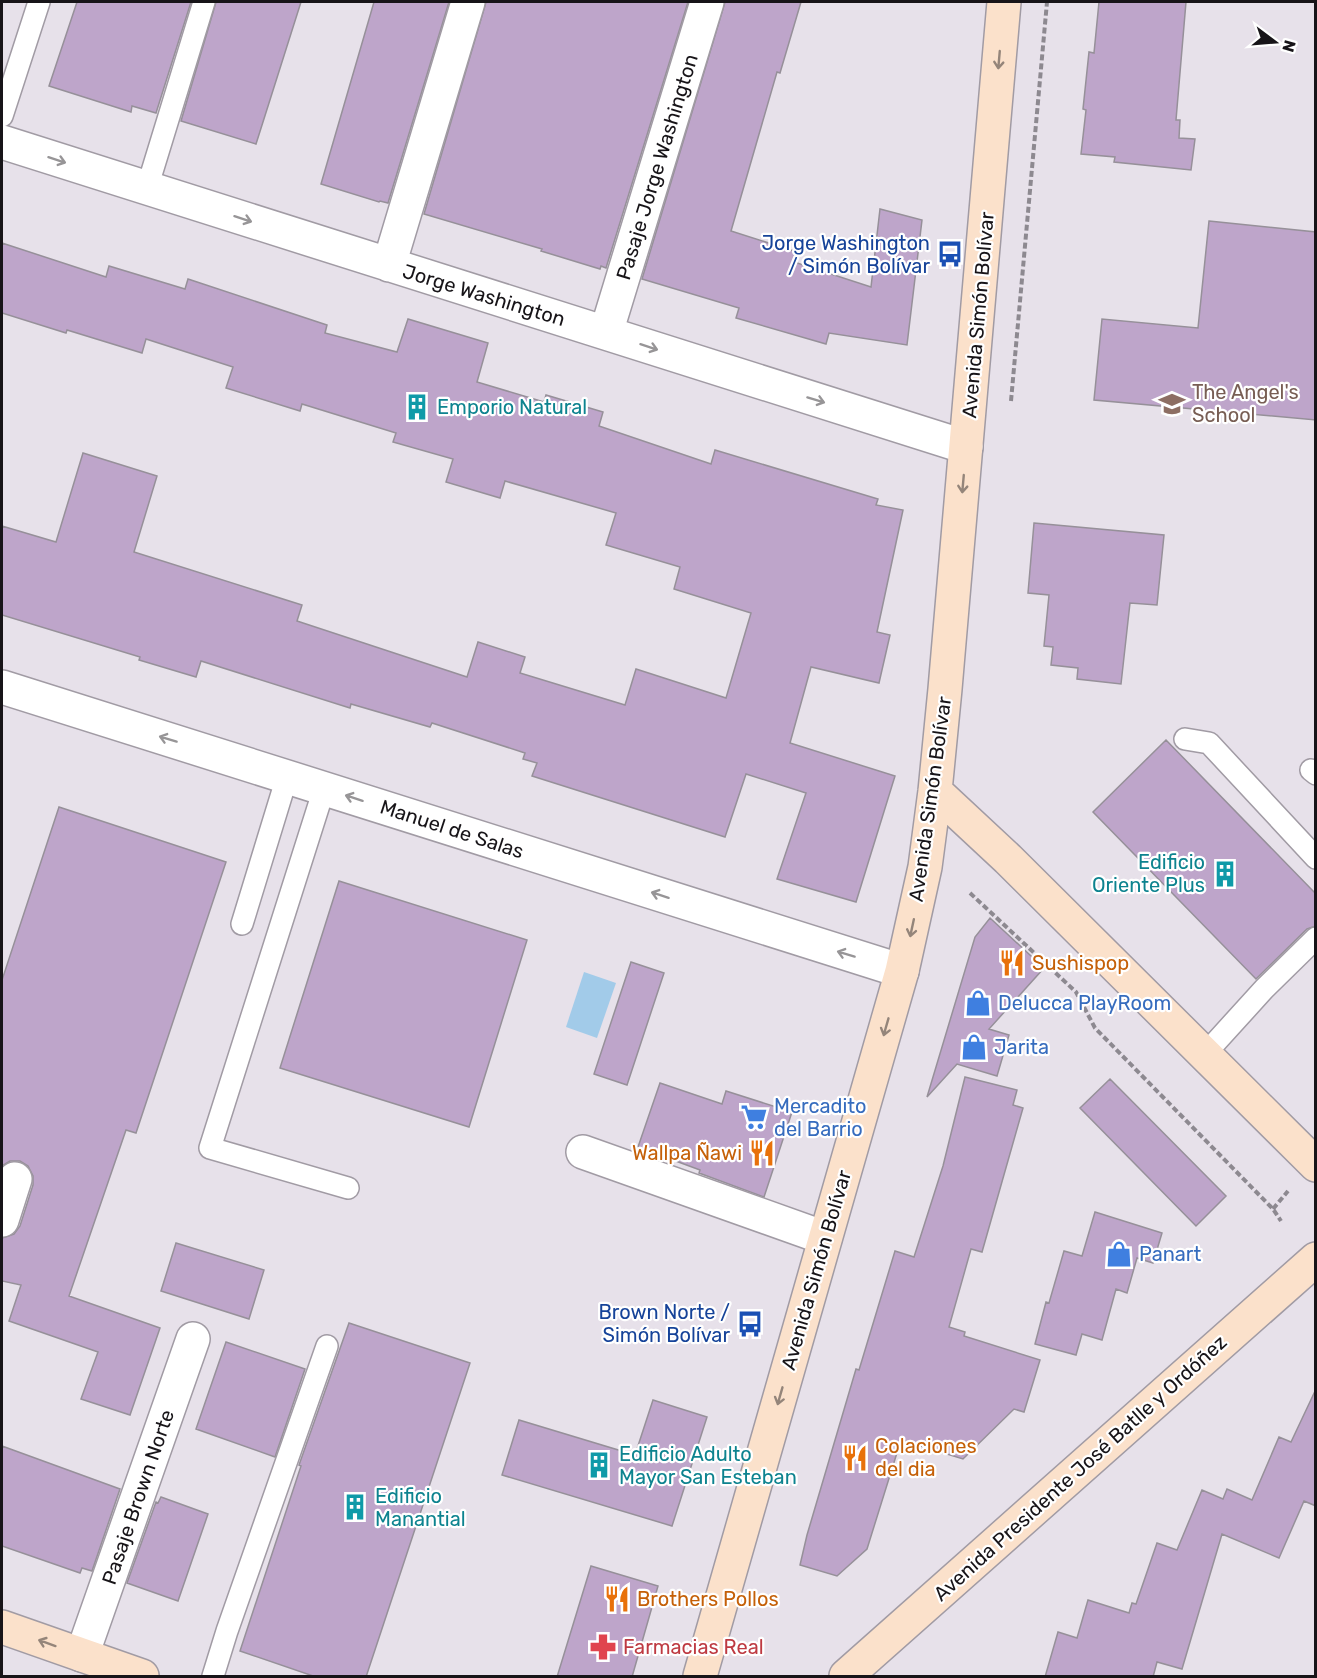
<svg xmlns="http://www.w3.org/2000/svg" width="1317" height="1678" font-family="Rubik,sans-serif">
<rect width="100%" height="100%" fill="#e7e1ea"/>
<path fill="#a2cbe9" d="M 584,972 L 616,983 L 597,1038 L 566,1027 Z"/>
<path fill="#bea5ca" stroke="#969099" stroke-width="1.5" d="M 77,2 L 191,2 L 156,113 L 132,106 L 131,112 L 49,86 Z
M 216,2 L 301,2 L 256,144 L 181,121 Z
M 374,2 L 449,2 L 388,203 L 380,201 L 379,202 L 321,184 Z
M 486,2 L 688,2 L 606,268 L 601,266 L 600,269 L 541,251 L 542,249 L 424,214 Z
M 725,2 L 801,2 L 780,73 L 777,72 L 731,231 L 797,252 L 794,262 L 871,287 L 880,209 L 922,220 L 907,345 L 829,333 L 826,344 L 736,318 L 739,308 L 642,279 Z
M 1099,2 L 1186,2 L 1176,120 L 1180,120 L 1179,138 L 1195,139 L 1191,170 L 1114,162 L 1115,157 L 1081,154 L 1086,110 L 1083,109 L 1089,52 L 1094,53 Z
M 1209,221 L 1316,232 L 1316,420 L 1094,400 L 1102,319 L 1198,328 Z
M 2,243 L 106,277 L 109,266 L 185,289 L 188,279 L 327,325 L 325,333 L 397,352 L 408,319 L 488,343 L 477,382 L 544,402 L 546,395 L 603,412 L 599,426 L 711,464 L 715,450 L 878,499 L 876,505 L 903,510 L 877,632 L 890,635 L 879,683 L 811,667 L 790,743 L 895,776 L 856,902 L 777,879 L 806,793 L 746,774 L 725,837 L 532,776 L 537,763 L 523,759 L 525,753 L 432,723 L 430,727 L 351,704 L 350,708 L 201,661 L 196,677 L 139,660 L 140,657 L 2,615 L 2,526 L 56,542 L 83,453 L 157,476 L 134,552 L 302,605 L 297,621 L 467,677 L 478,642 L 525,657 L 520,673 L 625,705 L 636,669 L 726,698 L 751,613 L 674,589 L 680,567 L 606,545 L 616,513 L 505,481 L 500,498 L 446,482 L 453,459 L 393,442 L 396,433 L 302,404 L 300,411 L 226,388 L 233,367 L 146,339 L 142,353 L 67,330 L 66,333 L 2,313 Z
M 1034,523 L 1164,535 L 1157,605 L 1130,603 L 1121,684 L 1077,679 L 1078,668 L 1051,665 L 1053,647 L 1044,646 L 1049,595 L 1028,593 Z
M 1166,740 L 1316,894 L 1316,926 L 1307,929 L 1256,979 L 1093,812 Z
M 59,807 L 226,862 L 136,1133 L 126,1130 L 69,1296 L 160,1328 L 130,1415 L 81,1399 L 98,1352 L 9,1321 L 21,1285 L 2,1281 L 2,1238 L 14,1234 L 20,1226 L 33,1185 L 33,1176 L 28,1166 L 20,1161 L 10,1161 L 2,1166 L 2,980 Z
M 339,881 L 527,940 L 469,1127 L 280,1068 Z
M 990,918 L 1044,968 L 989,1029 L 1009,1035 L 997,1076 L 957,1064 L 927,1097 L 975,937 Z
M 631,962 L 664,973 L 627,1085 L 594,1074 Z
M 965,1077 L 1017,1090 L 1013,1105 L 1023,1108 L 982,1252 L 971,1249 L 949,1327 L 965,1332 L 964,1336 L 1040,1360 L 1024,1412 L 1014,1409 L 963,1459 L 901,1440 L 867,1549 L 837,1576 L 800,1565 L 807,1535 L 856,1369 L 859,1370 L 895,1251 L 914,1257 L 943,1166 Z
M 1110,1079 L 1226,1196 L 1196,1226 L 1080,1108 Z
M 660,1083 L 722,1104 L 726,1091 L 792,1112 L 764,1197 L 699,1173 L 700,1170 L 638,1147 Z
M 1095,1212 L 1162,1233 L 1153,1263 L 1137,1258 L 1127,1293 L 1116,1289 L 1102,1340 L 1082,1334 L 1076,1355 L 1035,1344 L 1046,1302 L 1049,1303 L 1064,1251 L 1082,1256 Z
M 176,1243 L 264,1270 L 249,1319 L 161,1291 Z
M 349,1323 L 470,1363 L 366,1677 L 316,1677 L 240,1651 L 301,1466 L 299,1465 Z
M 226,1342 L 305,1369 L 275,1457 L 196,1429 Z
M 1316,1389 L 1316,1506 L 1304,1501 L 1279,1558 L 1222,1534 L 1182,1669 L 1157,1662 L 1153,1677 L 1045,1677 L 1058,1632 L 1077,1638 L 1088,1600 L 1129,1613 L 1132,1603 L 1136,1604 L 1157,1543 L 1177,1550 L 1202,1490 L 1223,1499 L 1227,1489 L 1252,1500 L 1279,1437 L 1291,1442 Z
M 653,1400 L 707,1417 L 672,1526 L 502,1475 L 519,1420 L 635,1455 Z
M 2,1446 L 120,1489 L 92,1571 L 82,1568 L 80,1573 L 2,1546 Z
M 161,1497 L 208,1514 L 178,1601 L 127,1583 L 156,1502 L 158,1503 Z
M 591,1566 L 658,1586 L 632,1677 L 557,1677 Z"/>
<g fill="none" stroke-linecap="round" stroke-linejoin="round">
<g stroke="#a19ba4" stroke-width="24">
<path id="lane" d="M 2,116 L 39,2
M 147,188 L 204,2
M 1185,739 L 1209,743 L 1316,858
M 1311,770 L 1316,774
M 324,789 L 210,1148 L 348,1188
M 242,924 L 287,777
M 1205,1054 L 1264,989 L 1316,938
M 213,1676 L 227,1631 L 327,1346"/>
</g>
<g stroke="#a19ba4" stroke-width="36">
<path id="street" d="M 2,142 L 966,447
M 389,265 L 468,2
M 606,333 L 707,2
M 2,687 L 902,971
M 583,1152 L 825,1238
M 2,1220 L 15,1179
M 82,1655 L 193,1339"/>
</g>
<g stroke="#a19ba4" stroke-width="36">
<path id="secondary" d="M 935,791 L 1008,859 L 1316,1165
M 2,1627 L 142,1676
M 700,1676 L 902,971 L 925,867 L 935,791 L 945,689 L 1004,2
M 846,1676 L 1316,1259"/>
</g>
<path stroke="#8d8990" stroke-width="4" stroke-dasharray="6 3" stroke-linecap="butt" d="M 1011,401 L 1047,2
M 970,893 L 1076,992 L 1095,1028 L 1273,1209 L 1281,1221
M 1273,1209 L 1288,1191"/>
<use href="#lane" stroke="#fff" stroke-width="21"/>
<use href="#street" stroke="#fff" stroke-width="33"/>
<use href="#secondary" stroke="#fbe1cb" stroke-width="33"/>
</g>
<defs><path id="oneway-shaft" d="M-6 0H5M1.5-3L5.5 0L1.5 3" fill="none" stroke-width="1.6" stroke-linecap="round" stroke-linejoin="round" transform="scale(1.5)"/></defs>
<g stroke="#94857a">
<use href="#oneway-shaft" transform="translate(999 60) rotate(95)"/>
<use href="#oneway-shaft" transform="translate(963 484) rotate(95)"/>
<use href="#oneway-shaft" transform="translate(912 928) rotate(102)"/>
<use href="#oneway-shaft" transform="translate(886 1027) rotate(106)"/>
<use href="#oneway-shaft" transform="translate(780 1396) rotate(106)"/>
<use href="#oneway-shaft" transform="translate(47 1643) rotate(-160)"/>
</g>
<g stroke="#979597">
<use href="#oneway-shaft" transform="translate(57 160) rotate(18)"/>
<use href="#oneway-shaft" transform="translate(243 219) rotate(18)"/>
<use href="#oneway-shaft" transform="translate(649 347) rotate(18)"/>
<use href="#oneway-shaft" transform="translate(816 400) rotate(17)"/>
<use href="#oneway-shaft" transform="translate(168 739) rotate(-163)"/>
<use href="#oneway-shaft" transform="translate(354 798) rotate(-162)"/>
<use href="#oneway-shaft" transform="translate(660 895) rotate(-162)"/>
<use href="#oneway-shaft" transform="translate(846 954) rotate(-163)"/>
</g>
<defs>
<g id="bus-bare" transform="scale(2.07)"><path d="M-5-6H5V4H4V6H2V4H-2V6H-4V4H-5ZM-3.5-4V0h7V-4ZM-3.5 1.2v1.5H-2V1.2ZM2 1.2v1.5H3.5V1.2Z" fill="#1a4fb4" stroke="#fff" stroke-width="2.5" paint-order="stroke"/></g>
<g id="school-bare" transform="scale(2.07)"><path d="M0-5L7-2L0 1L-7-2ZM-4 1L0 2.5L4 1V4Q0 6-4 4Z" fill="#8d6e63" stroke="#fff" stroke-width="2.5" paint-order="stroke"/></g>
<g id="building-bare" transform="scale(2.07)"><path d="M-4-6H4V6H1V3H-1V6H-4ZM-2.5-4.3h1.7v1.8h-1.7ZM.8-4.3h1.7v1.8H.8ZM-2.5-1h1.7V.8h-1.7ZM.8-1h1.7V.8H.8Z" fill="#0f9aa8" stroke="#fff" stroke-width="2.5" paint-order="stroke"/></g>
<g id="restaurant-bare" transform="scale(2.07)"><path d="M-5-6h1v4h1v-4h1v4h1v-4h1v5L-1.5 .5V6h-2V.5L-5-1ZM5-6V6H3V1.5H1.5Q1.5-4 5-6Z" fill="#e8710a" stroke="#fff" stroke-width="2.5" paint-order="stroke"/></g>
<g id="shop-bare" transform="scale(2.07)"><path d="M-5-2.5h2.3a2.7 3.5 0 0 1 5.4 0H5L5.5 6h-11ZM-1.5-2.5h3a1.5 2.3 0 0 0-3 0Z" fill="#3f7fe0" stroke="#fff" stroke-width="2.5" paint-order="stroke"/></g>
<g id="supermarket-bare" transform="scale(2.07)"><path d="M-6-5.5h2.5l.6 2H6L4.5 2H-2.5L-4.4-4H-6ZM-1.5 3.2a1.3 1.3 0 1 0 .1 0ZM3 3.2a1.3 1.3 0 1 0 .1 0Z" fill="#3f7fe0" stroke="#fff" stroke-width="2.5" paint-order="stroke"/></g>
<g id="pharmacy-bare" transform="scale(2.07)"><path d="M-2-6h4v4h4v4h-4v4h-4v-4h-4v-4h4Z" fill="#e0444e" stroke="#fff" stroke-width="2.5" paint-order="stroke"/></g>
</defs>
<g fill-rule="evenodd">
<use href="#bus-bare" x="950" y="254"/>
<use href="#school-bare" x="1172" y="404"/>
<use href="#building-bare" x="417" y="407"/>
<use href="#building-bare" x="1225" y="874"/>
<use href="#restaurant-bare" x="1012" y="963"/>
<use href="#shop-bare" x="978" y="1003"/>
<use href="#shop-bare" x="974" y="1047"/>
<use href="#supermarket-bare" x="754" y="1117"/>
<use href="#restaurant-bare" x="762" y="1153"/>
<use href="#shop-bare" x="1119" y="1254"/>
<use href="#bus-bare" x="750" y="1324"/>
<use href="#restaurant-bare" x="855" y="1458"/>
<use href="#building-bare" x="599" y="1465"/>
<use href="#building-bare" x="355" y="1507"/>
<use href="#restaurant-bare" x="617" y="1599"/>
<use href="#pharmacy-bare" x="603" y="1647"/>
</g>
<g text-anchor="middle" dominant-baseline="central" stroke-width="4.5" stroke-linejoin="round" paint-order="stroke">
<g font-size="20" fill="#171418" stroke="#fff">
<text transform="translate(657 167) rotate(-73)">Pasaje Jorge Washington</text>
<text transform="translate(484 295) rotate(17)">Jorge Washington</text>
<text transform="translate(978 315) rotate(-85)">Avenida Simón Bolívar</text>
<text transform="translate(930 799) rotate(-82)">Avenida Simón Bolívar</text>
<text transform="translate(452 829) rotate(18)">Manuel de Salas</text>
<text transform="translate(816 1270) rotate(-74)">Avenida Simón Bolívar</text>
<text transform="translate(1080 1468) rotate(-42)">Avenida Presidente José Batlle y Ordóñez</text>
<text transform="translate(138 1497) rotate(-71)">Pasaje Brown Norte</text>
</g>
<g font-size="20" fill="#164399" stroke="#fff" text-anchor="end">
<text x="930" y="243">Jorge Washington<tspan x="930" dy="23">/ Simón Bolívar</tspan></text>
<text x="730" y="1312">Brown Norte /<tspan x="730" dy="23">Simón Bolívar</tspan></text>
</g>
<g font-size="20" fill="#785e54" stroke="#fff" text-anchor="start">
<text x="1192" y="392">The Angel's<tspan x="1192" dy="23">School</tspan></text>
</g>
<g font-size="20" fill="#0d838f" stroke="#fff" text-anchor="start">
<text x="437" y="407">Emporio Natural</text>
<text x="1205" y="862" text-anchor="end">Edificio<tspan x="1205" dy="23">Oriente Plus</tspan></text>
<text x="619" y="1454">Edificio Adulto<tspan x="619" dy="23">Mayor San Esteban</tspan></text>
<text x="375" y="1496">Edificio<tspan x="375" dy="23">Manantial</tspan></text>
</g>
<g font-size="20" fill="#c56008" stroke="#fff" text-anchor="start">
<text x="1032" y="963">Sushispop</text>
<text x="742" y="1153" text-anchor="end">Wallpa Ñawi</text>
<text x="875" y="1446">Colaciones<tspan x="875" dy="23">del dia</tspan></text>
<text x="637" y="1599">Brothers Pollos</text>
</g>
<g font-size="20" fill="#366cbe" stroke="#fff" text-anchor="start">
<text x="998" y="1003">Delucca PlayRoom</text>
<text x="994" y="1047">Jarita</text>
<text x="774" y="1106">Mercadito<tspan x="774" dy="23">del Barrio</tspan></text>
<text x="1139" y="1254">Panart</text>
</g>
<g font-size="20" fill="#be3a42" stroke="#fff" text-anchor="start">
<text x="623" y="1647">Farmacias Real</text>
</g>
</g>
<rect width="1317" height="1678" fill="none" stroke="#171418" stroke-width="6"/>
<g transform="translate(1275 42) rotate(106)" stroke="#ffffff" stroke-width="4.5" paint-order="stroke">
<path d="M0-4.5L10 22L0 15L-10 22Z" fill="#171418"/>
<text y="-9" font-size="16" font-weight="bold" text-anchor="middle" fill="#171418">N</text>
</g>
</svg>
